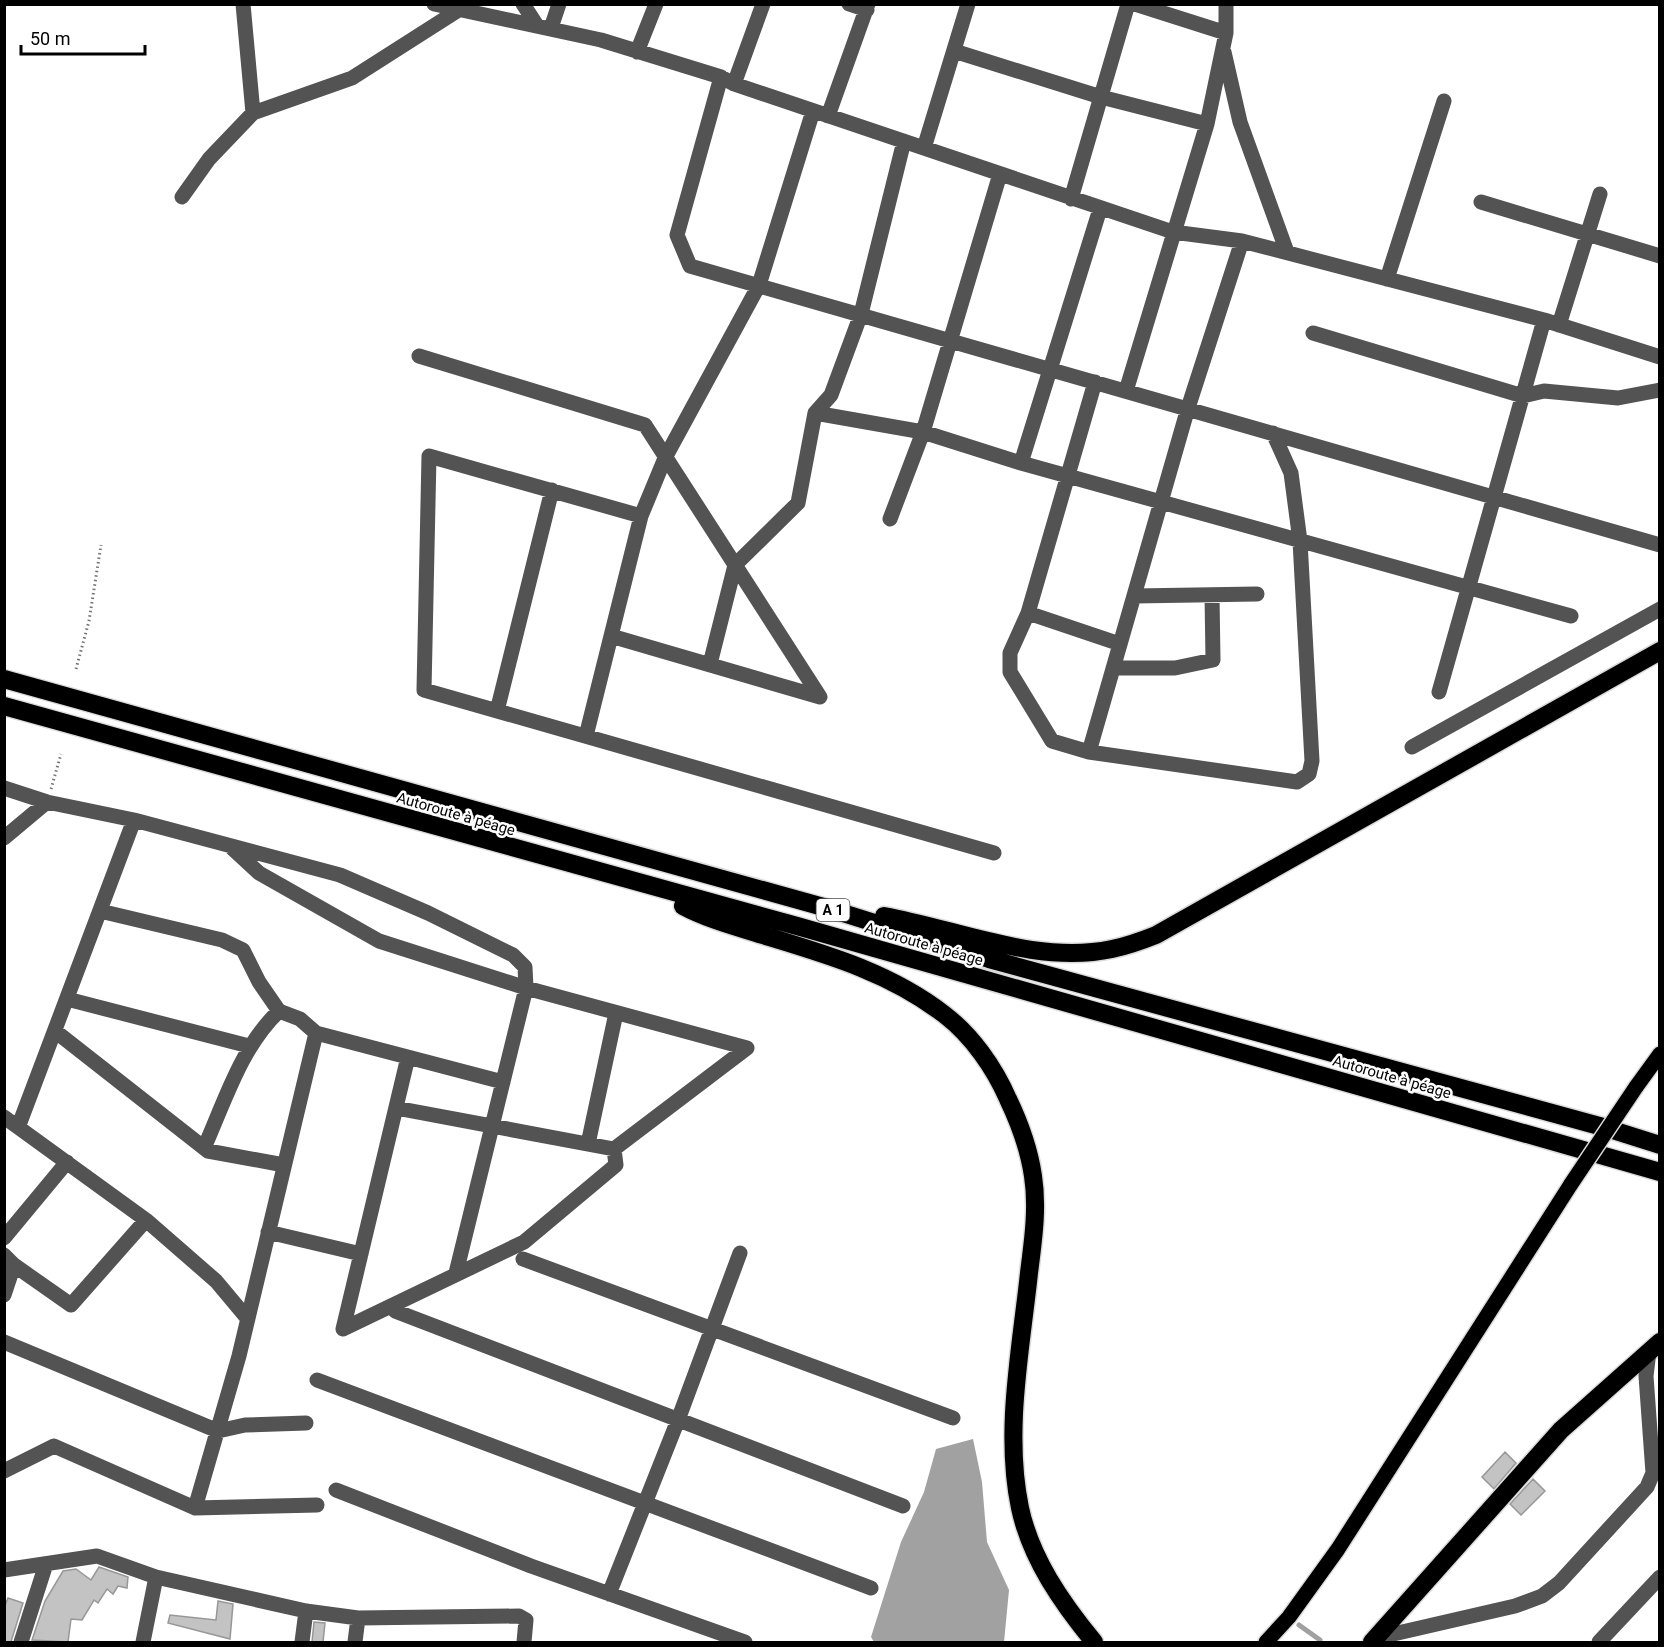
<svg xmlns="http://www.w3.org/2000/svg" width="1664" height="1647" font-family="Roboto,sans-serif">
<rect width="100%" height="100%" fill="#fff"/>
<path fill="#a1a1a1" d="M 973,1439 L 982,1482 L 987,1542 L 1009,1590 L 1004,1642 L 874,1642 L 871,1637 L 901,1542 L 924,1492 L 936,1449 Z"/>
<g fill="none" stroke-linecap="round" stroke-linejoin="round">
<path stroke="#a1a1a1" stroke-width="5" d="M 1299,1625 L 1320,1640"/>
</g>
<path fill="#c3c3c3" stroke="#979797" stroke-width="1.5" d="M 1505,1452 L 1516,1463 L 1494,1489 L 1482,1477 Z
M 1533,1479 L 1545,1491 L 1521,1515 L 1510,1504 Z
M 99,1567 L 128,1577 L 127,1588 L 118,1586 L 113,1594 L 107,1589 L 98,1603 L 94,1600 L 82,1620 L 71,1619 L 68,1642 L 32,1640 L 45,1601 L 63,1571 L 76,1569 L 91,1580 Z
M 8,1598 L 23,1603 L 11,1642 L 4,1642 L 4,1608 Z
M 218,1601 L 233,1604 L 230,1639 L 168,1623 L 170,1615 L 216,1620 Z
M 314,1622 L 325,1623 L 323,1642 L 312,1642 Z"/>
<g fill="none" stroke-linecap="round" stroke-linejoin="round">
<g stroke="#dbdbdb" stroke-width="18">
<path id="major" d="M 1636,1087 L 1660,1054
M 1266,1642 L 1289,1617 L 1338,1549 L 1571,1184"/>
</g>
<g stroke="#dbdbdb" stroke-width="21">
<path id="highway" d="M 4,679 L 827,908 L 989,959 L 1603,1127 L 1660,1145
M 4,706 L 797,926 L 1660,1172
M 683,906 C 709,920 741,928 769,937 C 832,956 892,974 945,1015 C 972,1036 994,1067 1008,1099 C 1020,1124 1029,1149 1033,1176 C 1038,1208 1033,1241 1029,1273 C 1021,1349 1004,1432 1020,1508 C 1031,1559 1062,1603 1094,1642
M 884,916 C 957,929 1037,965 1112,949 C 1127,946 1141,941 1156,935 L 1660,651
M 1372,1642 L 1561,1430 L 1660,1342"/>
</g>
<path stroke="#757575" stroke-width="3" stroke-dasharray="1.5 3" stroke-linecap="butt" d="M 76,669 L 89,621 L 101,545
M 51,789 L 61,754"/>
<path stroke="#535353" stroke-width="15" d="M 243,4 L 253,113
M 434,4 L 601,40 L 721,77 L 734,84 L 1173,232 L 1242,241 L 1544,320 L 1660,357
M 523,4 L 536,24
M 849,4 L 867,10
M 1135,4 L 1226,33 L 1226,4
M 551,28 L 559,4
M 954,51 L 1101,97 L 1207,124
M 637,52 L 656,4
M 1224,52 L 1240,122 L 1287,252
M 721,77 L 677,235 L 690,266 L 1660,545
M 734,84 L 763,4
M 828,116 L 868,4
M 924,148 L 968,4
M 182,197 L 209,159 L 253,113 L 352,78 L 457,11
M 1071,199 L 1128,4
M 1481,202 L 1660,256
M 1387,279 L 1444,101
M 1559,325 L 1600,194
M 1313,333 L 1523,396 L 1544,391 L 1618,398 L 1660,390
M 419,356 L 645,425 L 820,697
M 1095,382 L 1028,613 L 1010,653 L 1010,672 L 1052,741 L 1089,752 L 1188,408 L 1242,241
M 1126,391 L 1207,124 L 1226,33
M 815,413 L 923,432 L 1021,463 L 1571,616
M 1021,463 L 1100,209
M 641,516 L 429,456 L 424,690 L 994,853
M 890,519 L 923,432 L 1000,174
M 1134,596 L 1257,594
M 1028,613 L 1120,644
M 611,636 L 820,697
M 710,664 L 735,565 L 798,503 L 815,413 L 831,395 L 861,314 L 904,141
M 1113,668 L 1175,668 L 1213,660 L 1212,595
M 1439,692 L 1544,320
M 497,711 L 552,490
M 586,736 L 641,516 L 665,458 L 759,285 L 813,111
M 1412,747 L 1660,609
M 1089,752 L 1297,782 L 1309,774 L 1312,761 L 1300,541 L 1291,473 L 1273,433
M 4,788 L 47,802 L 134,820 L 340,875 L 428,913 L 513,955 L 525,967 L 526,988 L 456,1273
M 4,838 L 47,802
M 232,848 L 259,873 L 379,941 L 526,988 L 747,1048
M 100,911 L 222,940 L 243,950 L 259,982 L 279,1011 L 300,1019 L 316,1033 L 503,1082
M 67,999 L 249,1046
M 55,1031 L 208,1151 L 284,1165
M 396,1108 L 614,1149 L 747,1048
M 4,1117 L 146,1220 L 216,1281 L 247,1318
M 19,1125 L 134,820
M 588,1144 L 616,1013
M 204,1148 C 225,1101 241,1047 279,1011
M 268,1232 L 361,1254
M 4,1238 L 67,1162
M 4,1255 L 14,1265 L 4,1295
M 523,1259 L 953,1418
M 14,1265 L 71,1305 L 146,1220
M 395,1311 L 903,1506
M 343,1329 L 524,1242 L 616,1165 L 614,1149
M 343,1329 L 408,1057
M 4,1342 L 218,1431 L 245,1425 L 306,1423
M 317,1380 L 871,1588
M 4,1471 L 54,1446 L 195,1508 L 317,1505
M 336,1490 L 531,1566 L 745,1642
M 195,1508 L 239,1356 L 316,1033
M 4,1570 L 97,1556 L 156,1577 L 306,1611 L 358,1618 L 519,1616 L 526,1620 L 524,1642
M 609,1594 L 678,1420 L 740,1253
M 1376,1638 L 1515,1606 L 1542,1596 L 1559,1583 L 1647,1487 L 1653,1473 L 1646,1376 L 1649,1351
M 21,1642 L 46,1564
M 143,1642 L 156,1577
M 302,1642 L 306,1611
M 355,1642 L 358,1618
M 1599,1642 L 1660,1577"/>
<use href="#major" stroke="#000" stroke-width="15"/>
<use href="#highway" stroke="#000" stroke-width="18"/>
<g stroke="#dbdbdb" stroke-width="18" stroke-linecap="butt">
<path id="major-bridge" d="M 1571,1184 L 1636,1087"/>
</g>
<use href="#major-bridge" stroke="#000" stroke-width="15"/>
</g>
<g text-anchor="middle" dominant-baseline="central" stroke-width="5" stroke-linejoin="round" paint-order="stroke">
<rect fill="#fff" stroke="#4c4c4c" stroke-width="1.5" x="816.5" y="899" width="33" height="22" rx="4.5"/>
<g font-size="14" font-weight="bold" fill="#000">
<text x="833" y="910">A 1</text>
</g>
<g font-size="15" fill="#000" stroke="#fff">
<text transform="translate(456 814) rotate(16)">Autoroute à péage</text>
<text transform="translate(924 944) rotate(16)">Autoroute à péage</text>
<text transform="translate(1392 1077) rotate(16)">Autoroute à péage</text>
</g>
</g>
<rect width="1664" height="1647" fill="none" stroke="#000000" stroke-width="12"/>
<path d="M21 45v9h124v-9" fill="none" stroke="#000000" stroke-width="3"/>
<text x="30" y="45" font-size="18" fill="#000000" stroke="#ffffff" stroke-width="4.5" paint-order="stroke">50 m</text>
</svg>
